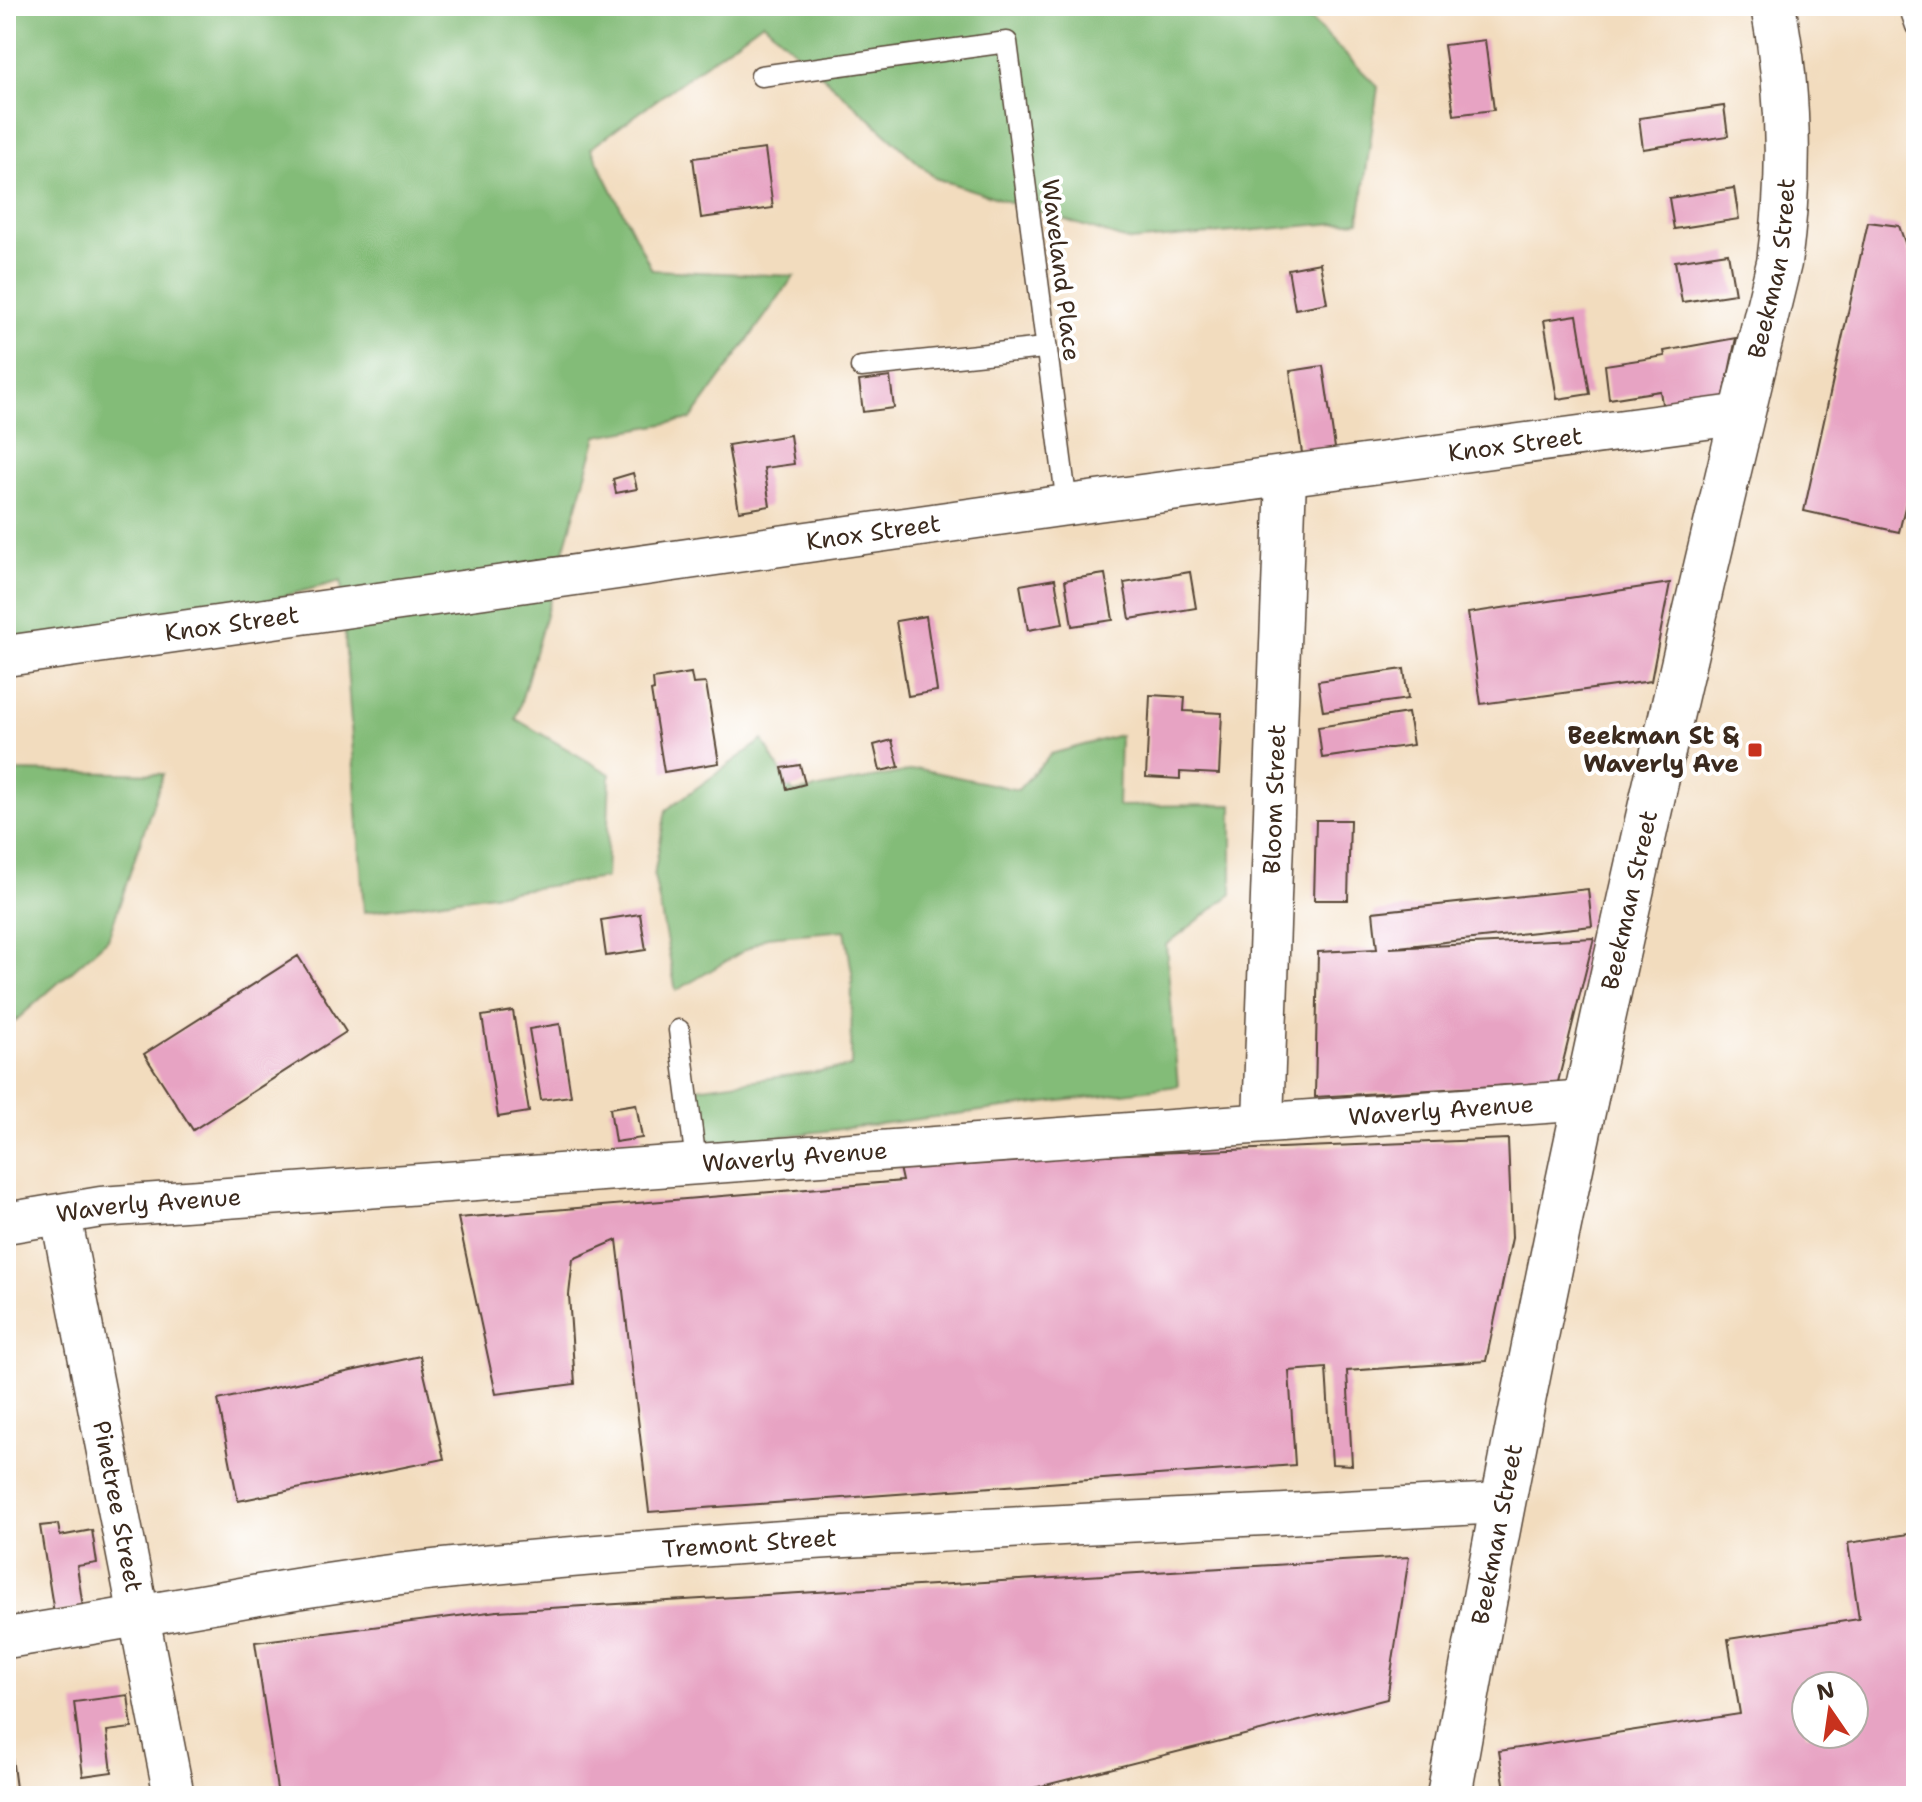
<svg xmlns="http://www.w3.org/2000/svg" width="1922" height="1802" font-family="'Shantell Sans',sans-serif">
<rect width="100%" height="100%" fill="#fff"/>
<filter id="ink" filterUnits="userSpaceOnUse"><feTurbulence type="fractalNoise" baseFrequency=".0125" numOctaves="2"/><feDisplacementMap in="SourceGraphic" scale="16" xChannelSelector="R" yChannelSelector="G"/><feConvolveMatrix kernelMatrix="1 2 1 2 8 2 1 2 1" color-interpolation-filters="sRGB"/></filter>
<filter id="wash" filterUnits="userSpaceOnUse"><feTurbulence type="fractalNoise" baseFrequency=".006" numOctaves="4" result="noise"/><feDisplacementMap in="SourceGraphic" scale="32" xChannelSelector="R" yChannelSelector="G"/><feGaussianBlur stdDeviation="1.8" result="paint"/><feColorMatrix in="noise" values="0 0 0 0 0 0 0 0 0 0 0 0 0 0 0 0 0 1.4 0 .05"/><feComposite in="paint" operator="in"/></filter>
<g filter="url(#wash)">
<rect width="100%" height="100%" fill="#f2dcbe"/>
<path fill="#83bc78" stroke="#5f734b" stroke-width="2" d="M 6,6 L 1297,6 L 1378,87 L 1359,221 L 1130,241 L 935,178 L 763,22 L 591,148 L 652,270 L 794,276 L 691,419 L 597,436 L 516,719 L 610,774 L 606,878 L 364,912 L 341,581 L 182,623 L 6,659 Z
M 1120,735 L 1118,806 L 1232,805 L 1232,894 L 1166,945 L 1178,1086 L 706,1146 L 695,1088 L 851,1067 L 852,972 L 845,930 L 767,937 L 676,991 L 654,875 L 666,810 L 763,740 L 793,793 L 920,769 L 1018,790 L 1051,754 Z
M 6,748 L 15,771 L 163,774 L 108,939 L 6,1029 Z"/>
<g id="blocks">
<path fill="#e7a3c3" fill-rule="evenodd" d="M 1485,40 L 1494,110 L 1454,115 L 1444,45 Z
M 1724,106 L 1728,136 L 1643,149 L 1639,118 Z
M 765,149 L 773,208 L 701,218 L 693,158 Z
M 1734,188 L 1739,219 L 1674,229 L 1669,198 Z
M 1868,222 L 1899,226 L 1916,273 L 1916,462 L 1899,532 L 1804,511 Z
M 1728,253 L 1735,294 L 1682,302 L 1675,261 Z
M 1320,263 L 1327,303 L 1295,309 L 1288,269 Z
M 1577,315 L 1590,394 L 1557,399 L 1544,320 Z
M 1736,338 L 1723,401 L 1663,410 L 1660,391 L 1609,399 L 1605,365 L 1665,356 L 1664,351 Z
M 1323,366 L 1336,455 L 1303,460 L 1290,371 Z
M 890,377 L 894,408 L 863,412 L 859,381 Z
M 790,435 L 794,464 L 764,468 L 770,506 L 739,511 L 728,445 Z
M 633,473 L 637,489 L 616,493 L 613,479 Z
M 1190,572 L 1196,608 L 1130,619 L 1124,583 Z
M 1105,574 L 1113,620 L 1072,626 L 1065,580 Z
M 1055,579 L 1063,624 L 1028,630 L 1020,585 Z
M 1670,583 L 1651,681 L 1481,704 L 1468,613 Z
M 926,616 L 937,691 L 908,696 L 896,621 Z
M 1404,669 L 1408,699 L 1323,711 L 1318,681 Z
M 691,673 L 693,684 L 706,683 L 719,763 L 664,772 L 651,691 L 654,690 L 653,679 Z
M 1150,695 L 1185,697 L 1184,711 L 1222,713 L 1219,774 L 1180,772 L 1180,779 L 1146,777 Z
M 1408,713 L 1413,745 L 1322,758 L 1318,727 Z
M 892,740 L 899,767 L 880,771 L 874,745 Z
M 800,765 L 805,784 L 787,789 L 782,768 Z
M 1316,820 L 1350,820 L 1348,900 L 1314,900 Z
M 1588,889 L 1592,926 L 1389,948 L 1594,938 L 1558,1082 L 1315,1097 L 1318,952 L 1377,949 L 1373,912 Z
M 640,914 L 646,950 L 606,956 L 601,920 Z
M 298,956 L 346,1032 L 193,1130 L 144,1054 Z
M 513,1011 L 529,1112 L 498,1117 L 482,1016 Z
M 560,1024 L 571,1096 L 541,1100 L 529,1029 Z
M 636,1104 L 642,1138 L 615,1142 L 610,1108 Z
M 1508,1139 L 1512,1238 L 1486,1361 L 1347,1371 L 1352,1465 L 1332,1464 L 1326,1368 L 1289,1371 L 1295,1465 L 649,1512 L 617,1240 L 573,1259 L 569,1295 L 575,1384 L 496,1394 L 458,1218 L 902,1181 L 898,1163 Z
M 420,1356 L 444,1459 L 238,1501 L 218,1400 Z
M 58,1524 L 60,1536 L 92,1530 L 97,1563 L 77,1566 L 83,1608 L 54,1613 L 40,1526 Z
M 1916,1533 L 1916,1796 L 1506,1796 L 1499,1751 L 1740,1714 L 1728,1639 L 1859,1619 L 1848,1543 ZM 1806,1686 L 1854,1686 L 1854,1734 L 1806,1734 Z
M 1409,1557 L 1387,1699 L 1002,1796 L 278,1796 L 255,1642 L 497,1611 Z
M 128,1695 L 132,1728 L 107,1731 L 112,1772 L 83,1776 L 74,1702 Z
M 6,1726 L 8,1726 L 17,1796 L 6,1796 Z"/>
</g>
</g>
<g filter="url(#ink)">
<use href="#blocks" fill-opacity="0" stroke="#564536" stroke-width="2"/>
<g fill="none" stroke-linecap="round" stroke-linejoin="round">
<g stroke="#564536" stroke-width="23">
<path id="lane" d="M 1909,6 L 1916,26
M 761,76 L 1007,42 L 1067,505
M 861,367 L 1044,348
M 679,1030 L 696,1162"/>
</g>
<g stroke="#564536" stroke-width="43">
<g id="street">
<path id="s1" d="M 6,656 L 1067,505 L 1743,414"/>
<path id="s2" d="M 1263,1121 L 1286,477"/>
<path id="s3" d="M 61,1216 L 174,1796"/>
<path id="s4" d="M 6,1223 L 101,1207 L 1587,1100"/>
<path id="s5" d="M 6,1638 C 155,1615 303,1583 453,1568 C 801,1533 1151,1522 1500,1503"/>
</g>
</g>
<g stroke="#564536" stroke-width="47">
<g id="secondary">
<path id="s6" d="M 1449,1796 C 1539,1281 1655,771 1779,263 C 1791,175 1790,93 1773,6"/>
</g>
</g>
<use href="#lane" stroke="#fff" stroke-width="20"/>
<use href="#street" stroke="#fff" stroke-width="40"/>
<use href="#secondary" stroke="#fff" stroke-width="44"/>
</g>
</g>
<rect fill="#c8321e" stroke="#fff" stroke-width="3" x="1747" y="742" width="16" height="16" rx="4"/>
<g text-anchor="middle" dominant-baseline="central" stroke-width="8" stroke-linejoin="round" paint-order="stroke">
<g font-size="24" fill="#3b2a1e" stroke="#fff">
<text stroke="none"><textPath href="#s6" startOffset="1562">Beekman Street</textPath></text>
<text transform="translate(1061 270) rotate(83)">Waveland Place</text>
<text stroke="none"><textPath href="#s1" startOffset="1524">Knox Street</textPath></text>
<text stroke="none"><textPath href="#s1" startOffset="876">Knox Street</textPath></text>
<text stroke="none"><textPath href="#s1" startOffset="228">Knox Street</textPath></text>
<text stroke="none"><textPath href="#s2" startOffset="322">Bloom Street</textPath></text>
<text stroke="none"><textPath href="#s6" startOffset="914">Beekman Street</textPath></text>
<text stroke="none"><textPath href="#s4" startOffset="1440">Waverly Avenue</textPath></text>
<text stroke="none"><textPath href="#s4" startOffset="792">Waverly Avenue</textPath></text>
<text stroke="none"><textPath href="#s4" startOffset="144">Waverly Avenue</textPath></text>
<text stroke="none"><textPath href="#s3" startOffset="296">Pinetree Street</textPath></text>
<text stroke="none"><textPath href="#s6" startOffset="266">Beekman Street</textPath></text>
<text stroke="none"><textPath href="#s5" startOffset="750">Tremont Street</textPath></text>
</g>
<g font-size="24" font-weight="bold" fill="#3b2a1e" stroke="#fff" text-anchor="end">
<text x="1739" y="736">Beekman St &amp;<tspan x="1739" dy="28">Waverly Ave</tspan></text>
</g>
</g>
<rect width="1922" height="1802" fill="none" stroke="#fff" stroke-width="32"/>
<g transform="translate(1830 1710) rotate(347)"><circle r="38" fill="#ffffff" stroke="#b1aaa5" stroke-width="2"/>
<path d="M0-6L14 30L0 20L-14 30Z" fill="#c8321e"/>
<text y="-12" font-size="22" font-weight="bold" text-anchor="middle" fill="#3b2a1e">N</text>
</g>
</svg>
